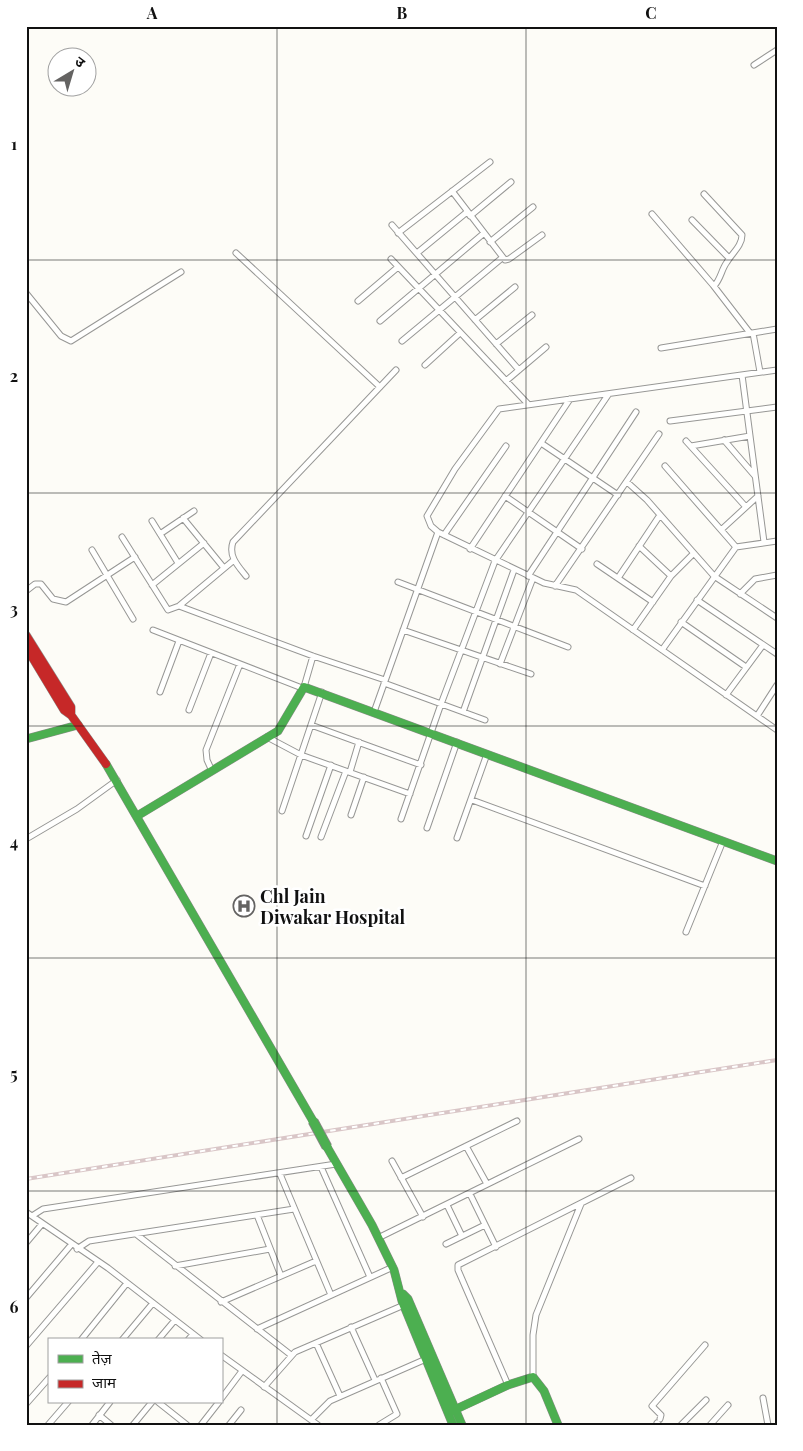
<svg xmlns="http://www.w3.org/2000/svg" width="803" height="1451" font-family="'Playfair Display','Noto Sans Devanagari',serif">
<rect width="100%" height="100%" fill="#fdfcf7"/>
<g fill="none" stroke-linecap="round" stroke-linejoin="round">
<g stroke="#979795" stroke-width="7">
<path id="street" d="M 754,65 L 777,50
M 452,191 L 505,260 L 509,259 L 542,235
M 704,194 L 742,235 C 742,246 732,253 727,262 C 721,270 721,279 714,286
M 652,214 L 713,285 L 750,333
M 470,216 L 511,182
M 692,220 L 729,258
M 392,225 L 519,370
M 398,233 L 490,162
M 490,242 L 533,207
M 236,253 L 380,387
M 417,253 L 467,212
M 391,259 L 528,404
M 26,293 L 61,336 L 71,341 L 181,272
M 358,301 L 398,267
M 475,320 L 515,287
M 380,321 L 483,234
M 753,333 L 760,372
M 402,341 L 502,258
M 496,344 L 532,315
M 661,348 L 777,329
M 425,365 L 460,333
M 777,370 L 499,409 L 455,469 L 427,516 L 431,526 L 438,532 L 544,583 L 576,590 L 777,730
M 742,375 L 764,542
M 506,381 L 546,347
M 670,421 L 777,407
M 724,440 L 755,476
M 686,441 L 746,507
M 541,443 L 618,495
M 691,446 L 750,436
M 665,466 L 736,547
M 627,482 L 647,500 L 714,576 L 777,618
M 505,496 L 582,549
M 183,518 L 224,568
M 152,521 L 178,563
M 721,530 L 758,496
M 160,534 L 194,511
M 444,535 L 506,446
M 122,537 L 168,610 L 179,606 L 234,560
M 639,546 L 671,576
M 470,549 L 570,399
M 92,550 L 133,619
M 597,564 L 653,602
M 246,576 C 238,566 228,556 233,542 L 396,370
M 528,576 L 636,412
M 618,578 L 660,515
M 398,582 L 568,647
M 152,585 L 204,543
M 555,586 L 659,434
M 26,591 L 35,584 L 41,584 L 53,599 L 66,602 L 135,557
M 740,594 L 755,579 L 777,575
M 697,600 L 777,654
M 179,606 L 313,656 L 385,680
M 681,622 L 746,667
M 153,630 L 302,688
M 403,630 L 531,674
M 633,630 L 671,576 L 693,554
M 662,650 L 736,547 L 777,541
M 500,664 L 533,578
M 384,683 L 485,720
M 304,687 L 313,656
M 160,692 L 179,641
M 726,695 L 763,645
M 189,710 L 211,653
M 374,712 L 438,532
M 463,712 L 514,570
M 757,716 L 777,685
M 311,725 L 421,765
M 267,737 L 301,755 L 410,794
M 212,771 L 207,760 L 206,750 L 240,664
M 350,772 L 359,742
M 472,800 L 705,886
M 282,811 L 322,692
M 351,815 L 364,777
M 401,819 L 441,704 L 495,561 L 608,395
M 427,828 L 457,742
M 306,836 L 331,765
M 321,837 L 346,771
M 457,838 L 487,754
M 26,839 L 77,809 L 117,780
M 686,932 L 723,841
M 466,1146 L 487,1184
M 392,1161 L 423,1217
M 321,1167 L 370,1277
M 280,1174 L 331,1295
M 401,1178 L 517,1121
M 470,1194 L 496,1247
M 447,1205 L 462,1236
M 26,1212 L 108,1268 L 201,1340
M 257,1215 L 281,1276
M 32,1216 L 43,1209 L 336,1164
M 136,1234 L 291,1355
M 378,1238 L 579,1139
M 26,1243 L 42,1224
M 446,1244 L 485,1225
M 77,1249 L 89,1241 L 294,1209
M 175,1266 L 270,1249
M 26,1298 L 71,1245
M 221,1302 L 316,1261
M 351,1327 L 375,1380
M 257,1329 L 393,1267
M 81,1340 L 127,1283
M 122,1340 L 153,1303
M 158,1340 L 175,1320
M 188,1340 L 193,1334
M 316,1343 L 340,1396
M 26,1346 L 98,1262
M 221,1355 L 318,1425
M 533,1377 L 533,1335 L 536,1315 L 581,1204
M 508,1385 L 458,1270 L 458,1265 L 631,1178
M 264,1387 L 295,1352 L 404,1305
M 763,1398 L 768,1425
M 221,1399 L 242,1371
M 158,1402 L 187,1425
M 26,1404 L 49,1378
M 99,1415 L 111,1425
M 660,1419 L 661,1415 L 652,1406 L 705,1345
M 311,1420 L 330,1401 L 426,1359
M 657,1423 L 659,1425
M 48,1425 L 68,1402
M 92,1425 L 110,1402
M 133,1425 L 152,1402
M 201,1425 L 219,1402
M 229,1425 L 241,1410
M 379,1425 L 397,1414 L 381,1378
M 681,1425 L 706,1400
M 710,1425 L 728,1405"/>
</g>
<g stroke="#8e8d8b" stroke-width="9">
<path id="fast" d="M 26,739 L 78,725
M 106,764 L 313,1121
M 137,816 L 278,731 L 304,687 L 777,861
M 327,1147 L 372,1225 L 394,1270 L 402,1301 L 453,1425
M 403,1294 L 408,1299 L 462,1425
M 452,1411 L 508,1385 L 533,1377 L 544,1391 L 558,1425"/>
</g>
<g stroke="#8e8d8b" stroke-width="9">
<path id="jam" d="M 26,635 L 71,707 L 71,715
M 26,647 L 64,710 L 71,715 L 106,764"/>
</g>
<use href="#street" stroke="#fffffe" stroke-width="5"/>
<use href="#fast" stroke="#4caf50" stroke-width="8"/>
<use href="#jam" stroke="#c62828" stroke-width="8"/>
<g stroke="#d9c6c7" stroke-width="4">
<path id="rail" d="M 26,1179 L 777,1060"/>
</g>
<use href="#rail" stroke="#fff" stroke-width="2" stroke-dasharray="5.5" stroke-linecap="butt"/>
<g stroke="#858482" stroke-width="11" stroke-linecap="butt">
<path id="fast-bridge" d="M 313,1121 L 327,1147"/>
</g>
<use href="#fast-bridge" stroke="#4caf50" stroke-width="9"/>
</g>
<path fill="none" stroke="#111" stroke-width="1" stroke-opacity="0.55" d="M 277,26 L 277,1425M 526,26 L 526,1425M 26,260 L 777,260M 26,493 L 777,493M 26,726 L 777,726M 26,958 L 777,958M 26,1191 L 777,1191"/>
<defs>
<g id="hospital-ring" transform="scale(1.125)"><circle r="9.5" fill="#fff" stroke="#646362" stroke-width="1.5"/><path d="M-5-5h3v3.5h4V-5h3V5h-3V1.5h-4V5h-3Z" fill="#646362"/></g>
</defs>
<g fill-rule="evenodd">
<use href="#hospital-ring" x="244" y="906"/>
</g>
<g text-anchor="middle" dominant-baseline="central" stroke-width="5" stroke-linejoin="round" paint-order="stroke">
<g font-size="18" font-weight="bold" fill="#111" stroke="#fff" text-anchor="start">
<text x="260" y="896">Chl Jain<tspan x="260" dy="21">Diwakar Hospital</tspan></text>
</g>
</g>
<rect width="803" height="1451" fill="none" stroke="#ffffff" stroke-width="55"/>
<rect x="48" y="1338" width="175" height="65" fill="#ffffff" stroke="#a0a0a0"/>
<rect x="58" y="1355" width="25" height="8" fill="#4caf50" stroke="#a0a0a0"/>
<text x="92" y="1364" font-size="15" fill="#111111">तेज़</text>
<rect x="58" y="1380" width="25" height="8" fill="#c62828" stroke="#a0a0a0"/>
<text x="92" y="1388" font-size="15" fill="#111111">जाम</text>
<g transform="translate(72 72) rotate(38)"><circle r="24" fill="#ffffff" stroke="#a0a0a0"/>
<path d="M0-4L9 19L0 12L-9 19Z" fill="#646362"/>
<text y="-8" font-size="14" font-weight="bold" text-anchor="middle" fill="#111111">उ</text>
</g>
<rect x="28" y="28" width="748" height="1396" fill="none" stroke="#111" stroke-width="2"/>
<g font-size="16" text-anchor="middle" font-weight="bold" fill="#111">
<text x="152" y="19">A</text>
<text x="402" y="19">B</text>
<text x="651" y="19">C</text>
<text x="14" y="150">1</text>
<text x="14" y="382">2</text>
<text x="14" y="615">3</text>
<text x="14" y="848">4</text>
<text x="14" y="1080">5</text>
<text x="14" y="1313">6</text>
</g>
</svg>
